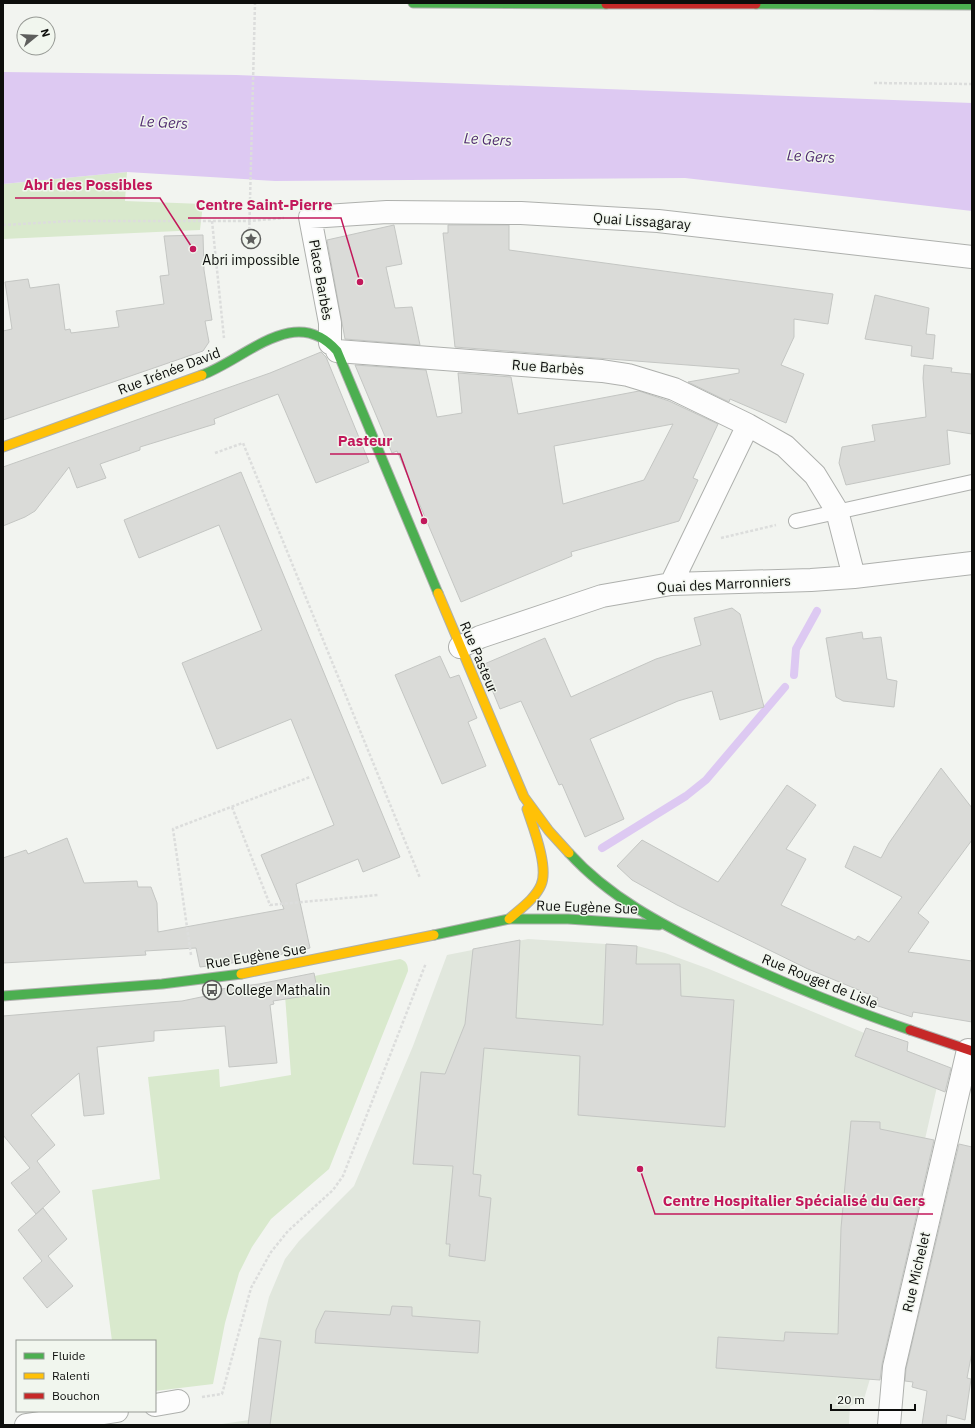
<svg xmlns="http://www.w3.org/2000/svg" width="975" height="1428" font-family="'IBM Plex Sans',sans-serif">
<rect width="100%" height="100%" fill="#f2f4f0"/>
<path fill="#e1e7dd" d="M 528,939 L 637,946 L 665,953 L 709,969 L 942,1065 L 870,1379 L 864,1399 L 850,1406 L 849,1425 L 215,1425 L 249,1420 L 259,1338 L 269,1297 L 285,1259 L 299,1241 L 354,1186 L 413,1046 L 447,955 Z"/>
<path fill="#d9e9cd" d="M 127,172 L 125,201 L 203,204 L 200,230 L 3,239 L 3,184 Z
M 400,959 C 406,961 408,964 408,971 L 329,1169 L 271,1219 L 252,1247 L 239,1273 L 225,1323 L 213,1384 L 155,1391 L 155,1341 L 112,1341 L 92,1190 L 160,1179 L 148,1077 L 219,1069 L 220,1087 L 291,1075 L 284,982 Z"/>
<path fill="#ddc9f2" d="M 3,72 L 236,75 L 972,103 L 972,211 L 685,178 L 275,181 L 127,172 L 3,184 Z"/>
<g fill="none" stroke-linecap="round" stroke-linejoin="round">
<path stroke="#ddc9f2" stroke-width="8" d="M 794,675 L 796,649 L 817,611
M 602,848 L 686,796 L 706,780 L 785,687"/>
</g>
<path fill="#dadbd8" stroke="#c4c6c3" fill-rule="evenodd" d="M 394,225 L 402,264 L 386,267 L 395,308 L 412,307 L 420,345 L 345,339 L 327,240 Z
M 448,225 L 509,225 L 509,250 L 833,294 L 828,324 L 794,319 L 794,337 L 781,365 L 804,374 L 786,423 L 730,399 L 729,402 L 688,382 L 739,373 L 739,369 L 455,347 L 443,233 L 448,233 Z
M 203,235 L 204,270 L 212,320 L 205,321 L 209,342 L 203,351 L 3,420 L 3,331 L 12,329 L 5,282 L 28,279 L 30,288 L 59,284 L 65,330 L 70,329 L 71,333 L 119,327 L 116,311 L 164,304 L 160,276 L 169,275 L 164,236 Z
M 875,295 L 929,308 L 926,334 L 935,335 L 933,359 L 911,356 L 912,346 L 865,339 Z
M 321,352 L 326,357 L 369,462 L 316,483 L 278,394 L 214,419 L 215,424 L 140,447 L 140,450 L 100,464 L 106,478 L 77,488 L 69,467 L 35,511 L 25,517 L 3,526 L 3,467 L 270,373 Z
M 355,365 L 426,370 L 437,417 L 462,413 L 458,373 L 511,377 L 518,414 L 639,391 L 669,401 L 718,424 L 693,478 L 698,480 L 679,521 L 571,552 L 572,556 L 461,602 L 397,451 L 392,453 ZM 673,424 L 644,480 L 563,504 L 554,446 Z
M 924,365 L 952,368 L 951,372 L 971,374 L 972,434 L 947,430 L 950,464 L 846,485 L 839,463 L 842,447 L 875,441 L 872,425 L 926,417 L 923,378 Z
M 241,472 L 400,857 L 363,872 L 358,859 L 296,884 L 310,948 L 255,960 L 200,967 L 196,948 L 145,951 L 146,955 L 3,963 L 3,858 L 26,850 L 28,854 L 67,838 L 84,883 L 137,881 L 138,887 L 151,887 L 157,903 L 158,932 L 284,909 L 261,855 L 334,825 L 291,719 L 217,749 L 182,663 L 262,630 L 219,525 L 139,558 L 124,520 Z
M 732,608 L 740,614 L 764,707 L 720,720 L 712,691 L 678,701 L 590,739 L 624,819 L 585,837 L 562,784 L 559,785 L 521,701 L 500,709 L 482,665 L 545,638 L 571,697 L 656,659 L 701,645 L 694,618 Z
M 862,632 L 863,639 L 881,637 L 887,679 L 897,681 L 894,707 L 843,701 L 836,697 L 826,638 Z
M 440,656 L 450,678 L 459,675 L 477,718 L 468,722 L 486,766 L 442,784 L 395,675 Z
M 941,768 L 972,808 L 972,840 L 918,913 L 929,922 L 908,952 L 972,961 L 972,1022 L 913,1012 L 912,1017 L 875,1005 L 878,998 L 808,969 L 677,905 L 632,880 L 617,866 L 642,840 L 718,882 L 787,785 L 816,805 L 786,849 L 806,859 L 781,905 L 855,940 L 858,936 L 869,942 L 902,897 L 845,867 L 854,846 L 881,858 L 889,843 Z
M 520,940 L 516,1018 L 603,1025 L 606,944 L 637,946 L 636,964 L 680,964 L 681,996 L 734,1000 L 725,1127 L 578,1115 L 580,1056 L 484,1048 L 473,1174 L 481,1175 L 479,1196 L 491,1198 L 485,1261 L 449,1256 L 450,1244 L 446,1244 L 453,1166 L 413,1164 L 421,1072 L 445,1074 L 465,1024 L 473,949 Z
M 314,973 L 318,994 L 273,1001 L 274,1004 L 270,1005 L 277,1063 L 229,1067 L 225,1026 L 154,1031 L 154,1041 L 97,1047 L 104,1114 L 84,1116 L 79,1073 L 31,1115 L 55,1145 L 37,1161 L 60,1192 L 36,1214 L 11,1183 L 30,1168 L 3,1135 L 3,1016 L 182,1001 L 206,996 L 205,991 L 259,984 Z
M 866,1028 L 908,1042 L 907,1051 L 951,1068 L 945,1092 L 855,1056 Z
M 851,1121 L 880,1122 L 880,1129 L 934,1140 L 882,1364 L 880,1380 L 716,1368 L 718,1337 L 784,1341 L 785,1332 L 838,1334 L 841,1228 Z
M 959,1144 L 972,1147 L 972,1352 L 967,1378 L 971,1379 L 965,1420 L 947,1415 L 946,1425 L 922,1425 L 927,1391 L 912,1387 L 913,1382 L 905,1381 L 906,1369 Z
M 43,1208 L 67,1239 L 48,1256 L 73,1286 L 47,1308 L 23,1278 L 42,1261 L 18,1230 Z
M 392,1306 L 412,1307 L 412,1316 L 480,1321 L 478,1353 L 315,1343 L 316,1330 L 325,1311 L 390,1315 Z
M 259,1338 L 281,1341 L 270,1425 L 248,1425 Z"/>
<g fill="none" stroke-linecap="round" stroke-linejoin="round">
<g stroke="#aeb0ad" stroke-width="16">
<path id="lane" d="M 796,521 L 972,482"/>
</g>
<g stroke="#aeb0ad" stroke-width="24">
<path id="street" d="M 330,343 L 330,323 L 310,217 L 387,212 L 521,213 L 658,221 L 972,257
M 337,351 L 602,371 L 628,375 L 674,389 L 748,425 L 785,446 L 815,475 L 837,511 L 854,577
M 671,584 L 748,425
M 460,647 L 480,637 L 602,596 L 671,584 L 811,580 L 854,577 L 972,563
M 155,1405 L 178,1401
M 26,1425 L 117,1411
M 889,1425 L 894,1367 L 968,1050"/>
</g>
<g stroke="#aeb0ad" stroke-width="11">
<path id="fast" d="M 413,3 L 606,4
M 756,4 L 972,5
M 202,375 C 246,359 295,303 337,351 L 438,593
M 569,853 C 609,897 661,924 714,950 C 777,981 843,1007 910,1030
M 434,935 L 509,919 L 568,919 L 659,925
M 3,996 L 162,984 L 241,974"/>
</g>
<g stroke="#aeb0ad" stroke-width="11">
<path id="slow" d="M 3,447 L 202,375
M 438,593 L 524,797 L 549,831 L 569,853
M 509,919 C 520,909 535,899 541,885 C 549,867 533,827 527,809
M 241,974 L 434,935"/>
</g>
<g stroke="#aeb0ad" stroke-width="11">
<path id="jam" d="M 606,4 L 756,4
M 910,1030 L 972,1051"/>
</g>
<path stroke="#dcdddc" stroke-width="2.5" stroke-dasharray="3 2" stroke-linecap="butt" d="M 874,83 L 972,84
M 212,221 L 224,338
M 3,225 L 71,221 L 249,221 L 284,218
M 249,240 L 255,3
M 215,453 L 243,443 L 420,878
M 721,538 L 776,525
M 232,807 L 270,905 L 378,895
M 191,955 L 173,829 L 310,777
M 202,1397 L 222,1394 L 251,1288 L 271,1252 L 288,1231 L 333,1190 L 343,1176 L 426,963"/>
<use href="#lane" stroke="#fdfdfd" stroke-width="14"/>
<use href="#street" stroke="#fdfdfd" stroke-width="22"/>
<use href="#fast" stroke="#4caf50" stroke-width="9"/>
<use href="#slow" stroke="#ffc107" stroke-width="9"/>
<use href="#jam" stroke="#c62828" stroke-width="9"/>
</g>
<defs>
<g id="sight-ring" transform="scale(1)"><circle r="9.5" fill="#f1f6ee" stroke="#5d5e5c" stroke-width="1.5"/><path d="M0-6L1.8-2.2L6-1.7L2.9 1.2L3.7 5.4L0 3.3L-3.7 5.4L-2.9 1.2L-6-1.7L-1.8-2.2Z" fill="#5d5e5c"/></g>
<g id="bus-ring" transform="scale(1)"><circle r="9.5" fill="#f1f6ee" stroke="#5d5e5c" stroke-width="1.5"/><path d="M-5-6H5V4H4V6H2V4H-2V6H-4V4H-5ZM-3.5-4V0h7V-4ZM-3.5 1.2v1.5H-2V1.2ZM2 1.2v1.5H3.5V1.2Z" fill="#5d5e5c"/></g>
</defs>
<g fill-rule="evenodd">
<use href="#sight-ring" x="251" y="239"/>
<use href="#bus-ring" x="212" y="990"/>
</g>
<g text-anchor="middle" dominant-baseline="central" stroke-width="3" stroke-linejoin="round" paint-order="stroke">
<g font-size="14" fill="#0d0e0c" stroke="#f1f6ee">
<text transform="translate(642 221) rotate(4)">Quai Lissagaray</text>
<text transform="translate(321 280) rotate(80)">Place Barbès</text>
<text transform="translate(548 367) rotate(4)">Rue Barbès</text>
<text transform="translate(169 371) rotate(-21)">Rue Irénée David</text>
<text transform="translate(724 584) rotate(-3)">Quai des Marronniers</text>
<text transform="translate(479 657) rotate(67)">Rue Pasteur</text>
<text transform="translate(587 907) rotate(2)">Rue Eugène Sue</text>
<text transform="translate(256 956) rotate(-9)">Rue Eugène Sue</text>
<text transform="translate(820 981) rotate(22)">Rue Rouget de Lisle</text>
<text transform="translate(916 1272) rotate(-77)">Rue Michelet</text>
</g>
<g font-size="14" fill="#0d0e0c" stroke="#f1f6ee">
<text x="251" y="260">Abri impossible</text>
<text x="226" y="990" text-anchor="start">College Mathalin</text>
</g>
<g font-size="15" font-style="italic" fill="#512c71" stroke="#f1f6ee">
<text transform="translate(164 122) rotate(3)">Le Gers</text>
<text transform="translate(488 139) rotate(3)">Le Gers</text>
<text transform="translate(811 156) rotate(3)">Le Gers</text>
</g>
</g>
<path fill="none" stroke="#c2185b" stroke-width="1.5" d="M193 249L160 198H15M360 282L341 218H188M424 521L400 454H330M640 1169L655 1214H933"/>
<g fill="#c2185b" stroke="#f1f6ee" stroke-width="1.5">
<circle cx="193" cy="249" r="4"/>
<circle cx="360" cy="282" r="4"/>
<circle cx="424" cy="521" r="4"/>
<circle cx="640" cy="1169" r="4"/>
</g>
<g font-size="15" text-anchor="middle" font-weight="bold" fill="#c2185b" stroke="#f1f6ee" stroke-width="3" stroke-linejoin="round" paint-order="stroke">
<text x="88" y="190">Abri des Possibles</text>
<text x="264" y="210">Centre Saint-Pierre</text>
<text x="365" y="446">Pasteur</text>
<text x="794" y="1206">Centre Hospitalier Spécialisé du Gers</text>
</g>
<rect width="975" height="1428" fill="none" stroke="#0d0e0c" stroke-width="8"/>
<rect x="16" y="1340" width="140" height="72" fill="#f1f6ee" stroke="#969994"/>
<rect x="24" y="1353" width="20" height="6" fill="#4caf50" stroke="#969994"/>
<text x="52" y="1360" font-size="12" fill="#0d0e0c">Fluide</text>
<rect x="24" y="1373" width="20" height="6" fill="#ffc107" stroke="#969994"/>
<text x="52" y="1380" font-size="12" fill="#0d0e0c">Ralenti</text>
<rect x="24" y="1393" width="20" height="6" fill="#c62828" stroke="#969994"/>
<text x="52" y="1400" font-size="12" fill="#0d0e0c">Bouchon</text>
<g transform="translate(36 36) rotate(72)"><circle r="19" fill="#f1f6ee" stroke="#969994"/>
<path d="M0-3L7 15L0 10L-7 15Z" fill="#5d5e5c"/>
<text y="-6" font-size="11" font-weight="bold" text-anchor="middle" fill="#0d0e0c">N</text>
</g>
<path d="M831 1404v6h84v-6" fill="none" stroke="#0d0e0c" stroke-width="2"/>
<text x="837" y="1404" font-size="12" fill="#0d0e0c" stroke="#f1f6ee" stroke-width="3" paint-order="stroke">20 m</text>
</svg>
